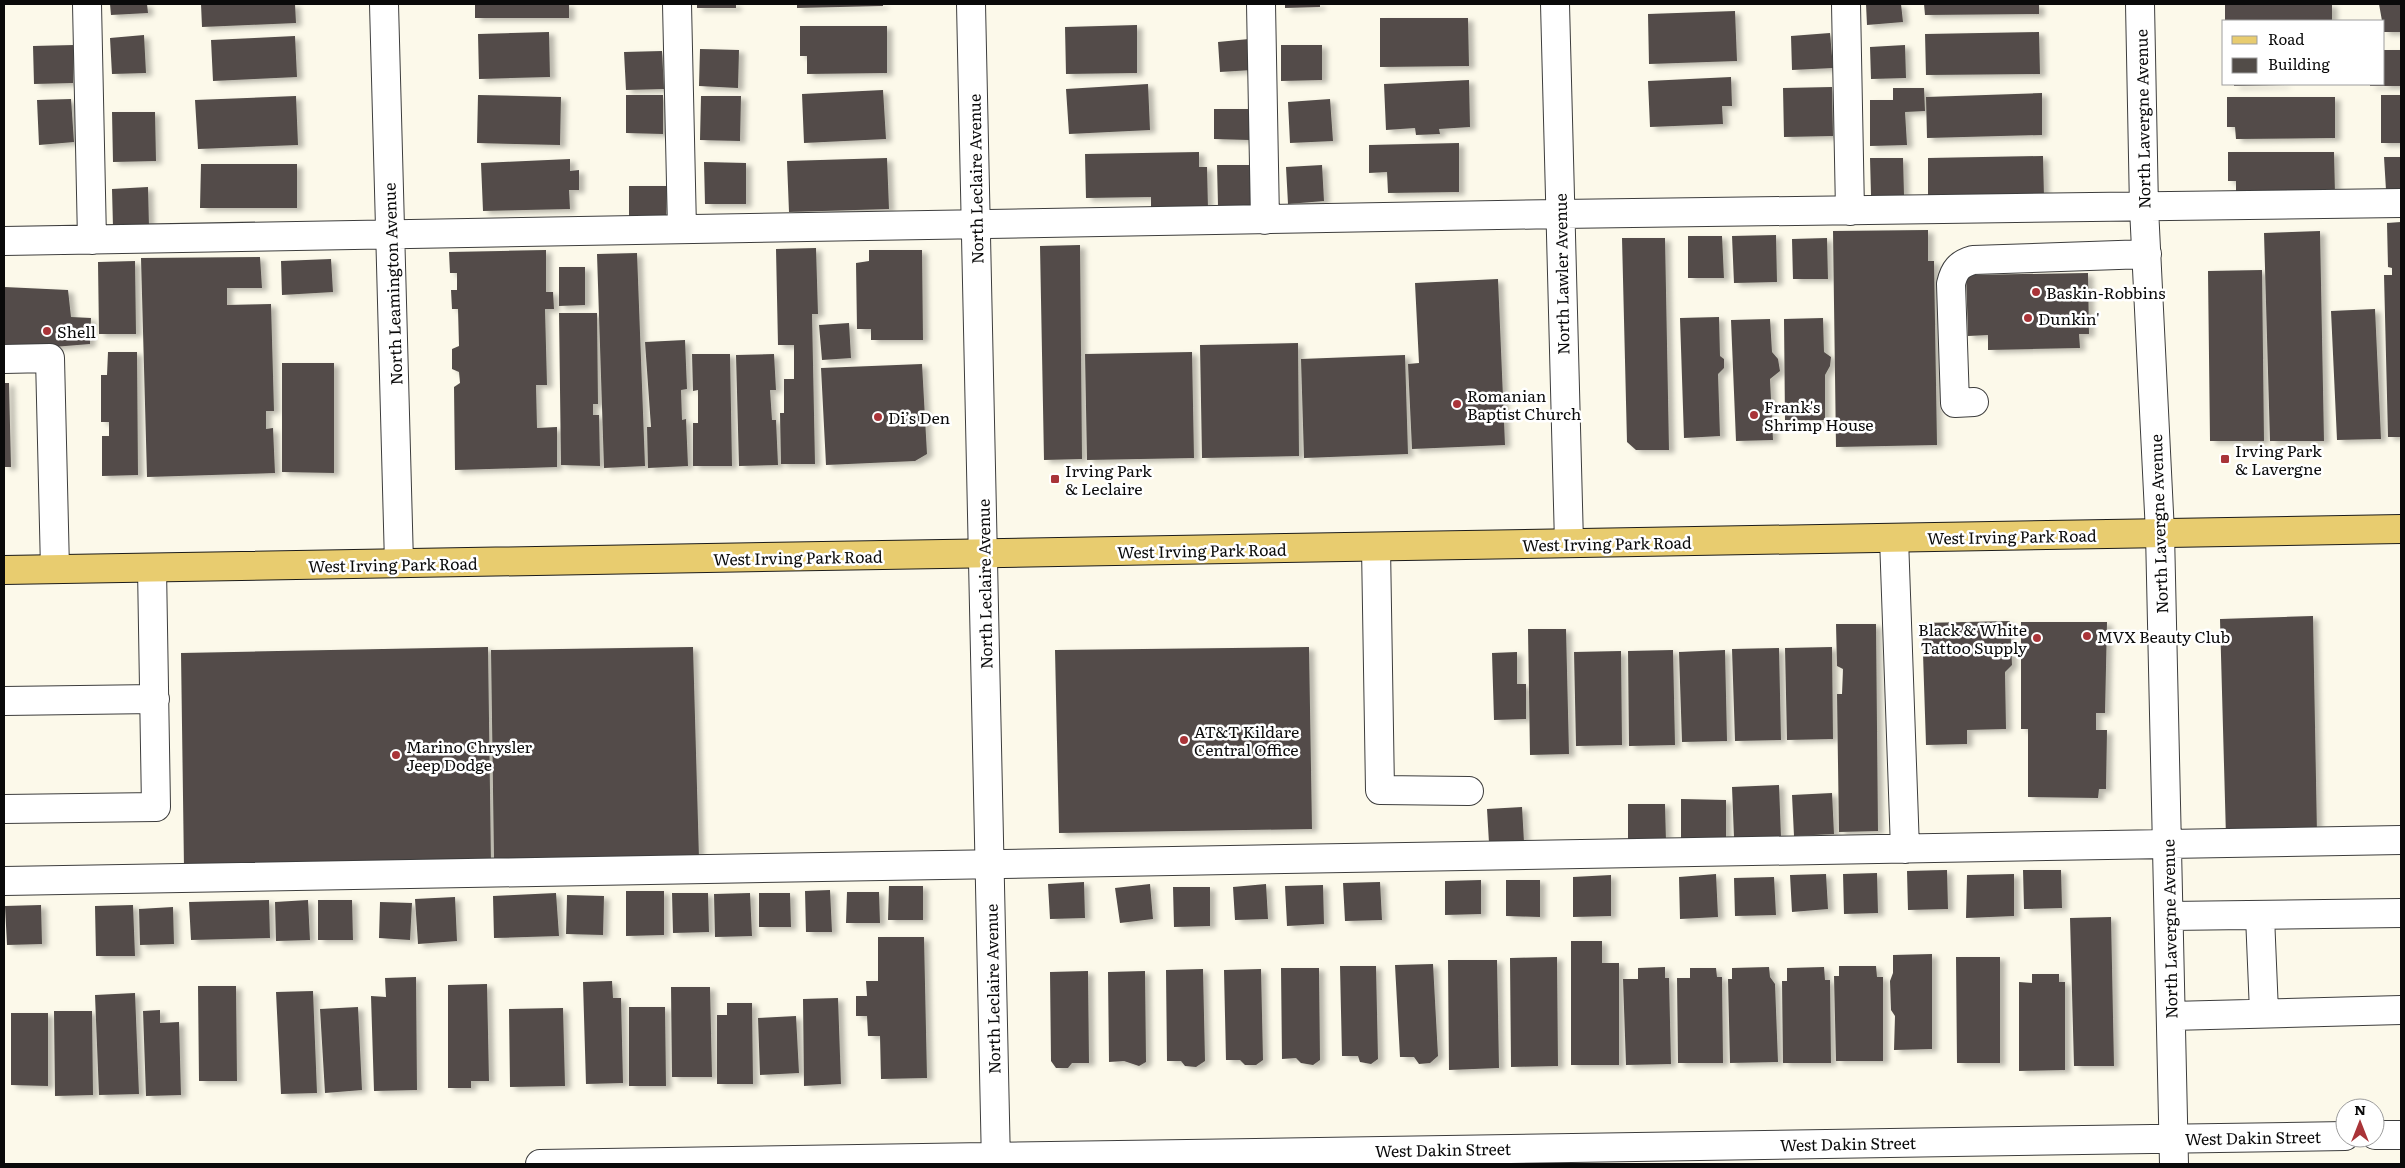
<svg xmlns="http://www.w3.org/2000/svg" width="2405" height="1168" font-family="Literata,serif">
<defs>
<filter id="shadow"><feDropShadow dx="5.5" dy="3" stdDeviation="2.5" flood-color="#0004"/></filter>
</defs>
<rect width="100%" height="100%" fill="#fcf9ea"/>
<path fill="#524c48" filter="url(#shadow)" d="M 110,4 L 147,4 L 148,13 L 111,15 Z
M 201,4 L 295,4 L 296,23 L 202,27 Z
M 475,4 L 569,4 L 569,18 L 475,18 Z
M 697,4 L 736,4 L 736,8 L 697,8 Z
M 797,4 L 883,4 L 883,6 L 797,8 Z
M 1285,4 L 1320,4 L 1320,7 L 1285,8 Z
M 1866,4 L 1901,4 L 1903,22 L 1867,25 Z
M 1924,4 L 2039,4 L 2039,14 L 1925,15 Z
M 2225,4 L 2332,4 L 2332,21 L 2225,20 Z
M 2379,4 L 2401,4 L 2401,32 L 2384,32 Z
M 1735,11 L 1737,61 L 1649,64 L 1648,14 Z
M 1380,18 L 1468,18 L 1469,66 L 1380,67 Z
M 1137,25 L 1137,73 L 1066,74 L 1065,27 Z
M 800,26 L 887,26 L 887,73 L 807,74 L 807,56 L 800,56 Z
M 549,32 L 550,77 L 479,79 L 478,34 Z
M 2039,32 L 2040,74 L 1926,75 L 1925,34 Z
M 1830,33 L 1833,68 L 1792,70 L 1791,36 Z
M 144,35 L 146,73 L 112,74 L 110,38 Z
M 295,36 L 297,77 L 213,81 L 211,40 Z
M 1249,39 L 1252,70 L 1220,72 L 1218,42 Z
M 74,45 L 73,83 L 34,84 L 33,46 Z
M 1281,45 L 1322,45 L 1322,80 L 1281,81 Z
M 1905,45 L 1906,78 L 1871,79 L 1870,47 Z
M 700,49 L 739,50 L 738,88 L 699,86 Z
M 2384,50 L 2401,50 L 2401,86 L 2370,86 L 2370,84 L 2384,84 Z
M 662,51 L 664,89 L 626,90 L 624,52 Z
M 1731,77 L 1732,106 L 1722,106 L 1723,124 L 1650,127 L 1648,81 Z
M 1469,80 L 1470,127 L 1439,129 L 1440,134 L 1416,135 L 1415,128 L 1386,130 L 1384,84 Z
M 1148,84 L 1150,130 L 1069,134 L 1066,89 Z
M 2234,84 L 2284,84 L 2285,85 L 2234,86 Z
M 1832,87 L 1833,136 L 1784,137 L 1783,88 Z
M 1893,88 L 1924,88 L 1925,111 L 1905,112 L 1907,145 L 1870,146 L 1870,100 L 1893,100 Z
M 883,90 L 886,139 L 804,143 L 802,94 Z
M 2042,93 L 2042,135 L 1927,138 L 1926,97 Z
M 478,95 L 561,97 L 560,145 L 477,143 Z
M 626,95 L 663,95 L 663,134 L 626,133 Z
M 2381,95 L 2401,95 L 2401,143 L 2381,143 Z
M 296,96 L 298,145 L 198,149 L 195,100 Z
M 701,96 L 741,96 L 740,141 L 700,140 Z
M 2227,97 L 2335,97 L 2335,138 L 2236,139 L 2235,127 L 2227,127 Z
M 71,99 L 74,142 L 39,145 L 37,100 Z
M 1330,99 L 1333,141 L 1290,143 L 1288,102 Z
M 1214,109 L 1249,109 L 1249,140 L 1214,139 Z
M 112,112 L 155,112 L 156,161 L 113,162 Z
M 1459,143 L 1459,192 L 1388,193 L 1387,172 L 1369,173 L 1369,145 Z
M 1199,152 L 1199,167 L 1207,167 L 1208,209 L 1151,210 L 1151,197 L 1086,198 L 1085,154 Z
M 2228,152 L 2334,152 L 2335,194 L 2236,195 L 2236,181 L 2228,181 Z
M 2043,156 L 2044,197 L 1928,199 L 1928,158 Z
M 2384,157 L 2401,157 L 2401,189 L 2386,190 Z
M 887,158 L 889,209 L 789,212 L 787,161 Z
M 1870,158 L 1903,158 L 1904,195 L 1871,195 Z
M 570,159 L 570,171 L 579,170 L 579,190 L 569,190 L 570,209 L 483,211 L 481,163 Z
M 704,162 L 746,163 L 746,204 L 705,204 Z
M 201,164 L 297,164 L 297,208 L 200,208 Z
M 1217,165 L 1251,165 L 1252,206 L 1218,206 Z
M 1322,165 L 1324,201 L 1288,204 L 1286,167 Z
M 629,186 L 667,186 L 666,219 L 629,220 Z
M 148,187 L 149,227 L 113,227 L 112,189 Z
M 2401,222 L 2401,437 L 2388,437 L 2384,275 L 2392,275 L 2392,268 L 2388,267 L 2387,223 Z
M 1928,230 L 1928,261 L 1934,261 L 1937,445 L 1836,447 L 1833,231 Z
M 2320,231 L 2324,441 L 2270,441 L 2264,233 Z
M 1776,235 L 1777,282 L 1734,283 L 1732,236 Z
M 1688,236 L 1722,236 L 1724,278 L 1688,278 Z
M 1622,238 L 1665,238 L 1669,450 L 1636,450 L 1627,442 Z
M 1827,238 L 1828,279 L 1793,279 L 1792,239 Z
M 1080,245 L 1082,459 L 1044,460 L 1040,246 Z
M 816,248 L 818,314 L 812,314 L 815,464 L 781,464 L 780,413 L 784,413 L 784,379 L 794,379 L 794,345 L 778,345 L 776,249 Z
M 546,250 L 546,292 L 553,292 L 554,309 L 545,309 L 547,385 L 536,385 L 537,428 L 557,427 L 557,467 L 455,470 L 454,387 L 460,383 L 459,372 L 452,369 L 452,349 L 459,346 L 458,309 L 452,309 L 451,290 L 457,290 L 457,273 L 450,273 L 449,252 Z
M 869,250 L 922,250 L 923,340 L 871,340 L 871,329 L 857,329 L 856,263 L 869,261 Z
M 637,253 L 645,466 L 604,468 L 597,254 Z
M 260,257 L 262,288 L 227,288 L 227,305 L 271,304 L 274,411 L 266,411 L 266,429 L 273,428 L 275,473 L 147,477 L 141,258 Z
M 331,259 L 333,292 L 282,295 L 281,261 Z
M 135,261 L 136,334 L 99,334 L 98,262 Z
M 559,267 L 585,267 L 585,305 L 559,306 Z
M 2262,270 L 2264,441 L 2210,441 L 2208,271 Z
M 2088,273 L 2089,334 L 2079,334 L 2080,348 L 1988,350 L 1988,335 L 1968,336 L 1966,275 Z
M 1498,279 L 1505,445 L 1412,449 L 1408,364 L 1419,363 L 1415,283 Z
M 4,287 L 68,290 L 71,317 L 91,318 L 90,344 L 4,351 Z
M 2375,309 L 2381,439 L 2337,440 L 2331,311 Z
M 559,313 L 597,313 L 598,404 L 593,404 L 593,415 L 599,415 L 600,466 L 561,465 Z
M 1719,317 L 1720,356 L 1724,359 L 1724,368 L 1718,374 L 1720,436 L 1684,438 L 1680,318 Z
M 1823,318 L 1824,352 L 1831,357 L 1830,366 L 1825,375 L 1825,420 L 1785,420 L 1784,319 Z
M 1770,319 L 1772,352 L 1778,359 L 1780,371 L 1770,379 L 1773,440 L 1736,441 L 1731,320 Z
M 849,323 L 851,358 L 822,360 L 819,325 Z
M 685,340 L 687,389 L 681,390 L 682,420 L 686,419 L 688,466 L 648,468 L 647,427 L 651,427 L 645,342 Z
M 1298,343 L 1299,456 L 1202,458 L 1200,345 Z
M 108,352 L 137,352 L 138,475 L 102,476 L 102,436 L 109,436 L 109,422 L 101,422 L 101,375 L 107,375 Z
M 1192,352 L 1194,458 L 1087,460 L 1085,354 Z
M 692,354 L 730,354 L 732,466 L 693,466 L 693,423 L 698,423 L 698,390 L 693,391 Z
M 774,354 L 776,390 L 770,390 L 772,420 L 776,420 L 778,465 L 739,466 L 736,355 Z
M 1405,355 L 1408,454 L 1304,458 L 1301,359 Z
M 282,363 L 334,363 L 334,473 L 282,472 Z
M 922,364 L 927,454 L 915,461 L 826,465 L 821,368 Z
M 4,383 L 9,383 L 11,467 L 4,467 Z
M 2313,616 L 2317,834 L 2226,837 L 2220,619 Z
M 2010,621 L 2012,665 L 2005,672 L 2006,729 L 1967,730 L 1967,744 L 1926,745 L 1922,623 Z
M 2021,622 L 2107,622 L 2105,713 L 2096,713 L 2096,730 L 2107,730 L 2106,789 L 2099,789 L 2098,798 L 2028,797 L 2028,729 L 2021,729 Z
M 1836,624 L 1876,624 L 1878,831 L 1839,832 L 1837,694 L 1842,694 L 1843,669 L 1837,666 Z
M 1528,629 L 1566,629 L 1569,754 L 1530,755 Z
M 488,647 L 491,863 L 184,868 L 181,653 Z
M 693,647 L 699,858 L 494,861 L 491,650 Z
M 1309,647 L 1312,829 L 1059,833 L 1055,650 Z
M 1832,647 L 1833,739 L 1787,740 L 1785,648 Z
M 1779,648 L 1781,740 L 1735,741 L 1732,649 Z
M 1673,650 L 1675,745 L 1629,746 L 1628,651 Z
M 1725,650 L 1727,741 L 1682,742 L 1679,652 Z
M 1621,651 L 1622,745 L 1576,746 L 1574,652 Z
M 1517,652 L 1517,684 L 1526,684 L 1526,719 L 1494,720 L 1492,653 Z
M 1779,785 L 1781,837 L 1734,838 L 1732,787 Z
M 1832,793 L 1834,834 L 1794,836 L 1792,795 Z
M 1681,799 L 1726,800 L 1726,840 L 1681,838 Z
M 1628,804 L 1665,804 L 1666,842 L 1628,842 Z
M 1522,807 L 1524,842 L 1489,843 L 1487,809 Z
M 1947,870 L 1948,909 L 1908,910 L 1907,871 Z
M 2023,870 L 2061,870 L 2062,908 L 2024,909 Z
M 1877,873 L 1878,913 L 1844,914 L 1843,874 Z
M 1716,874 L 1718,917 L 1680,919 L 1679,877 Z
M 1826,874 L 1828,909 L 1792,912 L 1790,875 Z
M 2014,874 L 2014,916 L 1966,918 L 1967,875 Z
M 1611,875 L 1611,916 L 1573,917 L 1573,877 Z
M 1774,877 L 1776,915 L 1735,916 L 1734,878 Z
M 1481,880 L 1481,914 L 1445,915 L 1445,881 Z
M 1506,880 L 1540,880 L 1540,917 L 1506,916 Z
M 1084,882 L 1085,918 L 1050,919 L 1048,884 Z
M 1380,882 L 1382,920 L 1345,921 L 1343,883 Z
M 1150,884 L 1153,919 L 1120,923 L 1115,888 Z
M 1266,884 L 1268,919 L 1235,920 L 1233,887 Z
M 1323,885 L 1324,924 L 1287,926 L 1285,886 Z
M 889,886 L 923,886 L 923,920 L 888,920 Z
M 1173,887 L 1210,887 L 1210,926 L 1174,927 Z
M 830,890 L 832,932 L 806,932 L 805,891 Z
M 626,891 L 664,891 L 664,935 L 626,936 Z
M 847,892 L 879,892 L 880,923 L 846,923 Z
M 556,893 L 559,936 L 494,938 L 493,896 Z
M 672,893 L 708,893 L 709,932 L 673,933 Z
M 750,893 L 752,936 L 715,937 L 714,894 Z
M 759,893 L 790,893 L 791,927 L 759,927 Z
M 567,895 L 604,896 L 603,935 L 566,934 Z
M 455,897 L 457,941 L 418,944 L 415,899 Z
M 269,900 L 270,938 L 191,940 L 189,902 Z
M 308,900 L 310,940 L 276,941 L 275,902 Z
M 318,900 L 352,900 L 353,940 L 318,940 Z
M 380,902 L 412,903 L 410,940 L 379,938 Z
M 41,905 L 42,944 L 7,945 L 5,906 Z
M 133,905 L 135,956 L 96,956 L 95,906 Z
M 173,907 L 174,944 L 140,945 L 139,909 Z
M 2111,917 L 2114,1066 L 2074,1066 L 2070,918 Z
M 878,937 L 924,937 L 927,1078 L 881,1079 L 880,1036 L 868,1036 L 867,1016 L 856,1016 L 856,996 L 867,996 L 866,981 L 878,981 Z
M 1571,941 L 1602,941 L 1602,963 L 1619,963 L 1619,1065 L 1571,1065 Z
M 1932,954 L 1932,1049 L 1894,1050 L 1895,1016 L 1891,1010 L 1890,981 L 1893,973 L 1893,955 Z
M 1557,957 L 1558,1066 L 1511,1067 L 1510,958 Z
M 1956,957 L 2000,957 L 2000,1063 L 1957,1063 Z
M 1448,960 L 1497,960 L 1499,1068 L 1449,1070 Z
M 1433,964 L 1438,1056 L 1430,1063 L 1419,1064 L 1414,1057 L 1400,1057 L 1395,965 Z
M 1340,966 L 1376,966 L 1378,1059 L 1371,1064 L 1360,1062 L 1358,1056 L 1342,1056 Z
M 1839,966 L 1876,966 L 1877,977 L 1883,977 L 1883,1061 L 1836,1061 L 1834,976 L 1839,976 Z
M 1665,967 L 1665,978 L 1669,978 L 1671,1064 L 1626,1065 L 1623,979 L 1638,979 L 1638,968 Z
M 1769,967 L 1770,977 L 1775,984 L 1778,1062 L 1730,1063 L 1728,979 L 1732,979 L 1732,968 Z
M 1824,967 L 1825,980 L 1830,980 L 1831,1063 L 1783,1063 L 1782,981 L 1787,981 L 1787,968 Z
M 1281,968 L 1319,968 L 1320,1060 L 1313,1065 L 1301,1063 L 1296,1058 L 1282,1059 Z
M 1690,968 L 1716,968 L 1717,977 L 1722,977 L 1723,1063 L 1678,1063 L 1677,978 L 1690,978 Z
M 1203,969 L 1205,1061 L 1196,1067 L 1185,1066 L 1181,1061 L 1167,1061 L 1166,970 Z
M 1261,969 L 1263,1060 L 1256,1065 L 1245,1065 L 1240,1060 L 1226,1060 L 1224,970 Z
M 1088,971 L 1089,1063 L 1072,1063 L 1068,1068 L 1056,1068 L 1051,1061 L 1050,972 Z
M 1145,971 L 1146,1062 L 1139,1066 L 1124,1061 L 1109,1062 L 1108,972 Z
M 2032,974 L 2059,974 L 2059,982 L 2065,982 L 2065,1070 L 2019,1071 L 2019,982 L 2032,983 Z
M 416,977 L 417,1090 L 374,1091 L 371,996 L 386,997 L 385,978 Z
M 612,981 L 613,998 L 621,998 L 623,1083 L 586,1084 L 583,982 Z
M 487,984 L 489,1081 L 471,1081 L 471,1088 L 448,1088 L 448,985 Z
M 198,986 L 236,986 L 237,1081 L 199,1081 Z
M 671,987 L 710,987 L 712,1077 L 672,1077 Z
M 313,991 L 317,1093 L 281,1094 L 276,992 Z
M 135,993 L 139,1094 L 99,1095 L 95,995 Z
M 838,998 L 841,1084 L 804,1086 L 803,999 Z
M 727,1003 L 752,1003 L 753,1084 L 717,1084 L 717,1015 L 727,1015 Z
M 358,1007 L 362,1090 L 325,1093 L 320,1009 Z
M 629,1007 L 665,1007 L 666,1086 L 629,1086 Z
M 563,1008 L 565,1086 L 510,1087 L 509,1009 Z
M 160,1010 L 160,1023 L 179,1022 L 181,1095 L 146,1096 L 143,1011 Z
M 54,1011 L 92,1011 L 93,1095 L 55,1096 Z
M 11,1013 L 48,1013 L 48,1086 L 11,1085 Z
M 796,1016 L 799,1073 L 760,1075 L 758,1018 Z"/>
<g fill="none" stroke-linecap="round" stroke-linejoin="round">
<g stroke="#3d3d3d" stroke-width="30">
<path id="minor" d="M 87,4 L 92,240
M 384,4 L 399,563
M 677,4 L 682,229
M 971,4 L 996,1164
M 1261,4 L 1265,220
M 1555,4 L 1569,543
M 1846,4 L 1850,211
M 2140,4 L 2144,208 L 2160,533 L 2174,1164
M 4,241 L 1560,214 L 2401,203
M 4,359 L 50,358 L 55,569
M 1974,402 L 1955,403 L 1951,284 C 1954,270 1959,264 1973,260 L 2147,254
M 1894,538 L 1905,849
M 1376,547 L 1380,790 L 1469,791
M 4,701 L 155,699
M 4,809 L 156,807 L 152,568
M 4,881 L 2401,840
M 2169,916 L 2401,913
M 2260,916 L 2264,1012
M 2171,1016 L 2401,1010
M 2375,1135 L 2401,1135
M 540,1164 L 2345,1136"/>
</g>
<g stroke="#1b1b1b" stroke-width="30">
<path id="major" d="M 4,570 L 2401,529"/>
</g>
<use href="#minor" stroke="#fff" stroke-width="28"/>
<use href="#major" stroke="#e8cc6f" stroke-width="28"/>
</g>
<g fill="#a93438" stroke="#fff" stroke-width="2">
<circle cx="2036" cy="292" r="5"/>
<circle cx="2028" cy="318" r="5"/>
<circle cx="47" cy="331" r="5"/>
<circle cx="1457" cy="404" r="5"/>
<circle cx="1754" cy="415" r="5"/>
<circle cx="878" cy="417" r="5"/>
<rect x="2220" y="454" width="10" height="10" rx="2.5"/>
<rect x="1050" y="474" width="10" height="10" rx="2.5"/>
<circle cx="2087" cy="636" r="5"/>
<circle cx="2037" cy="638" r="5"/>
<circle cx="1184" cy="740" r="5"/>
<circle cx="396" cy="755" r="5"/>
</g>
<g text-anchor="middle" dominant-baseline="central" stroke-width="5" stroke-linejoin="round" paint-order="stroke">
<g font-size="16" fill="#0a0a0a" stroke="#fff">
<text transform="translate(2142 119) rotate(-91)">North Lavergne Avenue</text>
<text transform="translate(975 179) rotate(-91)">North Leclaire Avenue</text>
<text transform="translate(1561 274) rotate(-91)">North Lawler Avenue</text>
<text transform="translate(392 284) rotate(-92)">North Leamington Avenue</text>
<text transform="translate(2158 524) rotate(-92)">North Lavergne Avenue</text>
<text transform="translate(2012 536) rotate(-1)">West Irving Park Road</text>
<text transform="translate(1607 543) rotate(-1)">West Irving Park Road</text>
<text transform="translate(1202 550) rotate(-1)">West Irving Park Road</text>
<text transform="translate(798 557) rotate(-1)">West Irving Park Road</text>
<text transform="translate(393 564) rotate(-1)">West Irving Park Road</text>
<text transform="translate(984 584) rotate(-91)">North Leclaire Avenue</text>
<text transform="translate(2169 929) rotate(-91)">North Lavergne Avenue</text>
<text transform="translate(992 989) rotate(-91)">North Leclaire Avenue</text>
<text transform="translate(2253 1137) rotate(-1)">West Dakin Street</text>
<text transform="translate(1848 1143) rotate(-1)">West Dakin Street</text>
<text transform="translate(1443 1149) rotate(-1)">West Dakin Street</text>
</g>
<g font-size="16" fill="#0a0a0a" stroke="#fff" text-anchor="start">
<text x="2046" y="292">Baskin-Robbins</text>
<text x="2038" y="318">Dunkin'</text>
<text x="57" y="331">Shell</text>
<text x="1467" y="395">Romanian<tspan x="1467" dy="18">Baptist Church</tspan></text>
<text x="1764" y="406">Frank's<tspan x="1764" dy="18">Shrimp House</tspan></text>
<text x="888" y="417">Di’s Den</text>
<text x="2235" y="450">Irving Park<tspan x="2235" dy="18">&amp; Lavergne</tspan></text>
<text x="1065" y="470">Irving Park<tspan x="1065" dy="18">&amp; Leclaire</tspan></text>
<text x="2027" y="629" text-anchor="end">Black &amp; White<tspan x="2027" dy="18">Tattoo Supply</tspan></text>
<text x="2097" y="636">MVX Beauty Club</text>
<text x="1194" y="731">AT&amp;T Kildare<tspan x="1194" dy="18">Central Office</tspan></text>
<text x="406" y="746">Marino Chrysler<tspan x="406" dy="18">Jeep Dodge</tspan></text>
</g>
</g>
<rect width="2405" height="1168" fill="none" stroke="#0a0a0a" stroke-width="10"/>
<rect x="2222" y="20" width="162" height="65" fill="#ffffff" stroke="#9d9d9d"/>
<rect x="2232" y="36" width="25" height="8" fill="#e8cc6f" stroke="#9d9d9d"/>
<text x="2268" y="45" font-size="15" fill="#0a0a0a">Road</text>
<rect x="2232" y="58" width="25" height="15" fill="#524c48" stroke="#9d9d9d"/>
<text x="2268" y="70" font-size="15" fill="#0a0a0a">Building</text>
<g transform="translate(2360 1123)"><circle r="24" fill="#ffffff" stroke="#9d9d9d"/>
<path d="M0-4L9 19L0 12L-9 19Z" fill="#a93438"/>
<text y="-8" font-size="14" font-weight="bold" text-anchor="middle" fill="#0a0a0a">N</text>
</g>
</svg>
